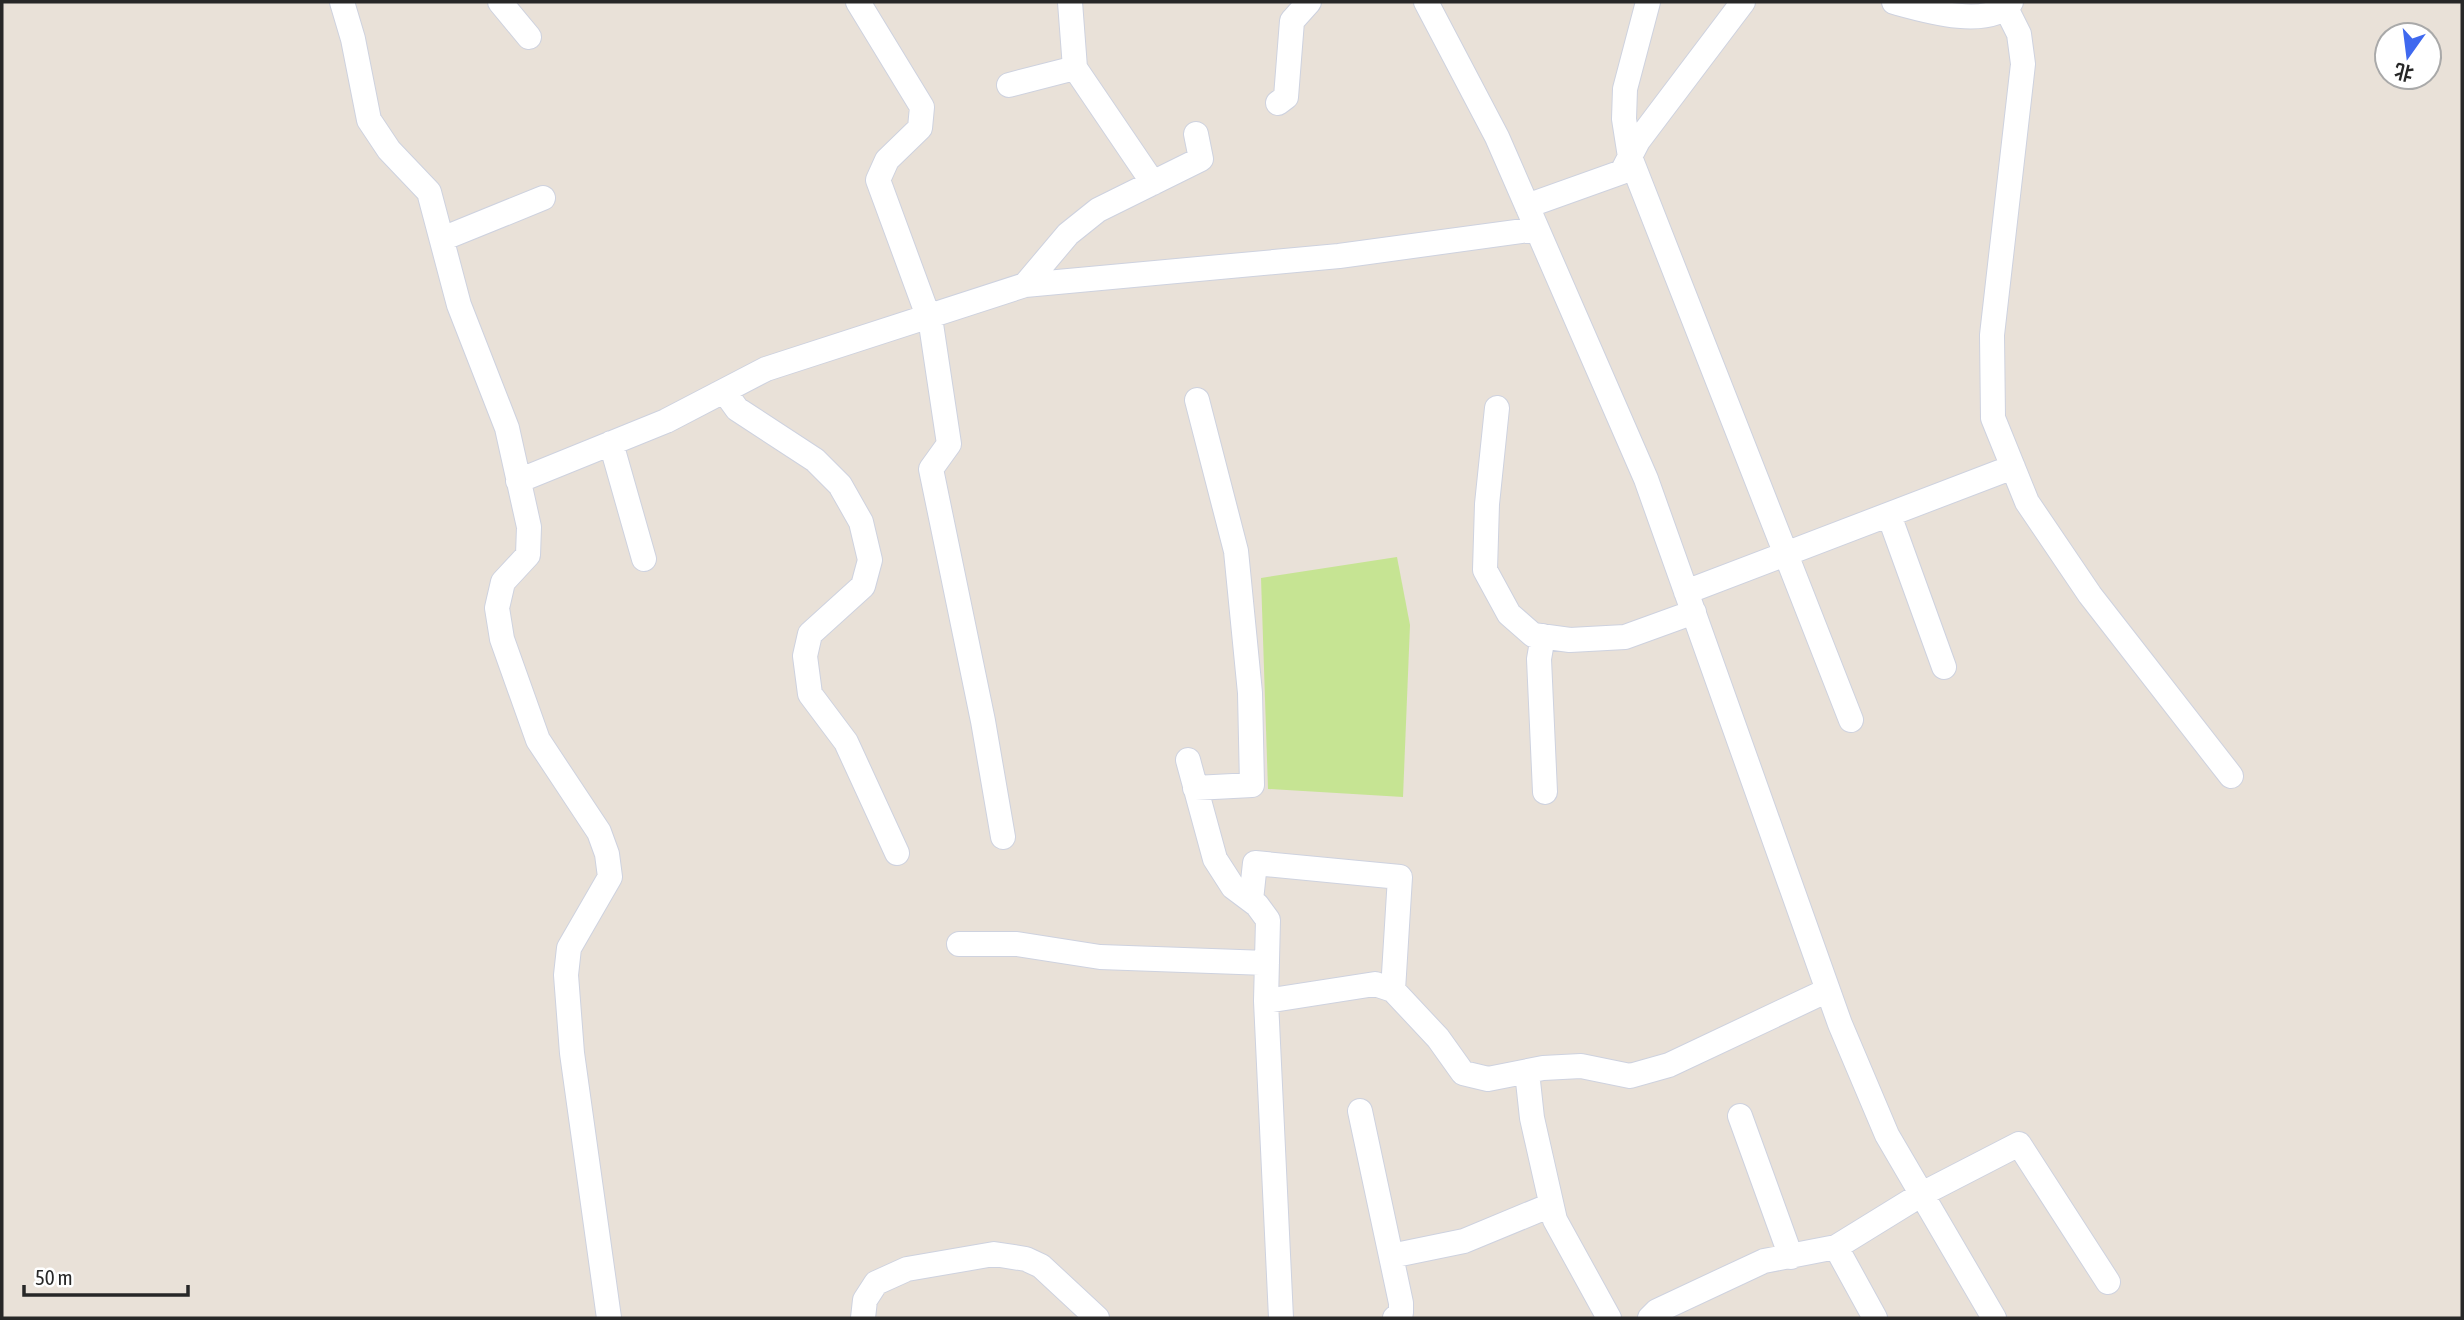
<svg xmlns="http://www.w3.org/2000/svg" width="2464" height="1320" font-family="'Asap Condensed','Noto Sans SC',sans-serif">
<rect width="100%" height="100%" fill="#e9e1d8"/>
<path fill="#c6e493" d="M 1397,557 L 1410,625 L 1403,797 L 1268,789 L 1261,578 Z"/>
<g fill="none" stroke-linecap="round" stroke-linejoin="round">
<g stroke="#ced2df" stroke-width="26">
<path id="minor" d="M 342,2 L 353,39 L 369,120 L 389,150 L 429,192 L 459,305 L 507,428 L 529,527 L 528,555 L 503,582 L 497,608 L 502,639 L 538,740 L 599,832 L 607,854 L 610,877 L 569,948 L 566,975 L 572,1053 L 609,1318
M 500,2 L 529,37
M 858,2 L 922,107 L 920,128 L 887,160 L 878,180 L 931,324 L 949,444 L 931,469 L 983,721 L 1003,837
M 1070,2 L 1075,68 L 1153,183
M 1426,2 L 1497,137 L 1646,479 L 1840,1024 L 1887,1135 L 1994,1318
M 1648,2 L 1625,89 L 1624,119 L 1630,157 L 1851,720
M 1894,2 C 1923,10 1989,30 2011,2
M 2006,8 L 2019,34 L 2023,64 L 1992,335 L 1993,418 L 2027,502 L 2090,595 L 2231,776
M 1009,85 L 1075,68
M 1278,103 L 1286,97 L 1292,21 L 1309,2
M 1527,206 L 1622,172 L 1638,141 L 1743,2
M 442,239 L 543,198
M 1025,285 L 1068,234 L 1098,210 L 1201,159 L 1196,134
M 724,391 L 737,409 L 815,460 L 840,485 L 861,522 L 870,560 L 863,586 L 810,634 L 805,656 L 810,694 L 846,742 L 897,853
M 1497,408 L 1487,504 L 1485,570 L 1509,614 L 1533,635 L 1570,640 L 1625,637 L 1694,612
M 611,443 L 644,559
M 518,481 L 666,421 L 766,369 L 1025,285 L 1339,256 L 1537,229
M 1889,515 L 1944,667
M 1686,592 L 2013,467
M 1543,636 L 1539,659 L 1545,792
M 1188,760 L 1215,859 L 1233,887 L 1257,905 L 1268,920 L 1266,1001 L 1281,1318
M 1195,788 L 1252,785 L 1250,693 L 1236,551 L 1197,400
M 1251,900 L 1255,863 L 1400,877 L 1393,990
M 959,944 L 1017,944 L 1100,957 L 1267,963
M 1266,1001 L 1375,984 L 1393,990 L 1438,1038 L 1463,1073 L 1488,1079 L 1543,1068 L 1581,1066 L 1630,1076 L 1669,1065 L 1828,990
M 1527,1072 L 1532,1118 L 1555,1220 L 1609,1318
M 1360,1111 L 1401,1303 L 1401,1313 L 1395,1318
M 1740,1116 L 1791,1257
M 1836,1247 L 1875,1318
M 1391,1256 L 1464,1241 L 1551,1205
M 863,1318 L 865,1300 L 876,1283 L 907,1269 L 994,1254 L 1026,1259 L 1041,1266 L 1097,1318
M 1650,1318 L 1657,1311 L 1764,1261 L 1836,1247 L 1922,1194 L 2019,1144 L 2108,1282"/>
</g>
<use href="#minor" stroke="#fff" stroke-width="24"/>
</g>
<rect width="2464" height="1320" fill="none" stroke="#272727" stroke-width="7"/>
<g transform="translate(2408 56) rotate(194)"><circle r="33" fill="#ffffff" stroke="#a9a9a9" stroke-width="2"/>
<path d="M0-5L12 26L0 18L-12 26Z" fill="#3f69ef"/>
<text y="-10" font-size="19" font-weight="bold" text-anchor="middle" fill="#272727">北</text>
</g>
<path d="M24 1285v10h164v-10" fill="none" stroke="#272727" stroke-width="3.5"/>
<text x="35" y="1285" font-size="21" fill="#272727" stroke="#ffffff" stroke-width="5" paint-order="stroke">50 m</text>
</svg>
